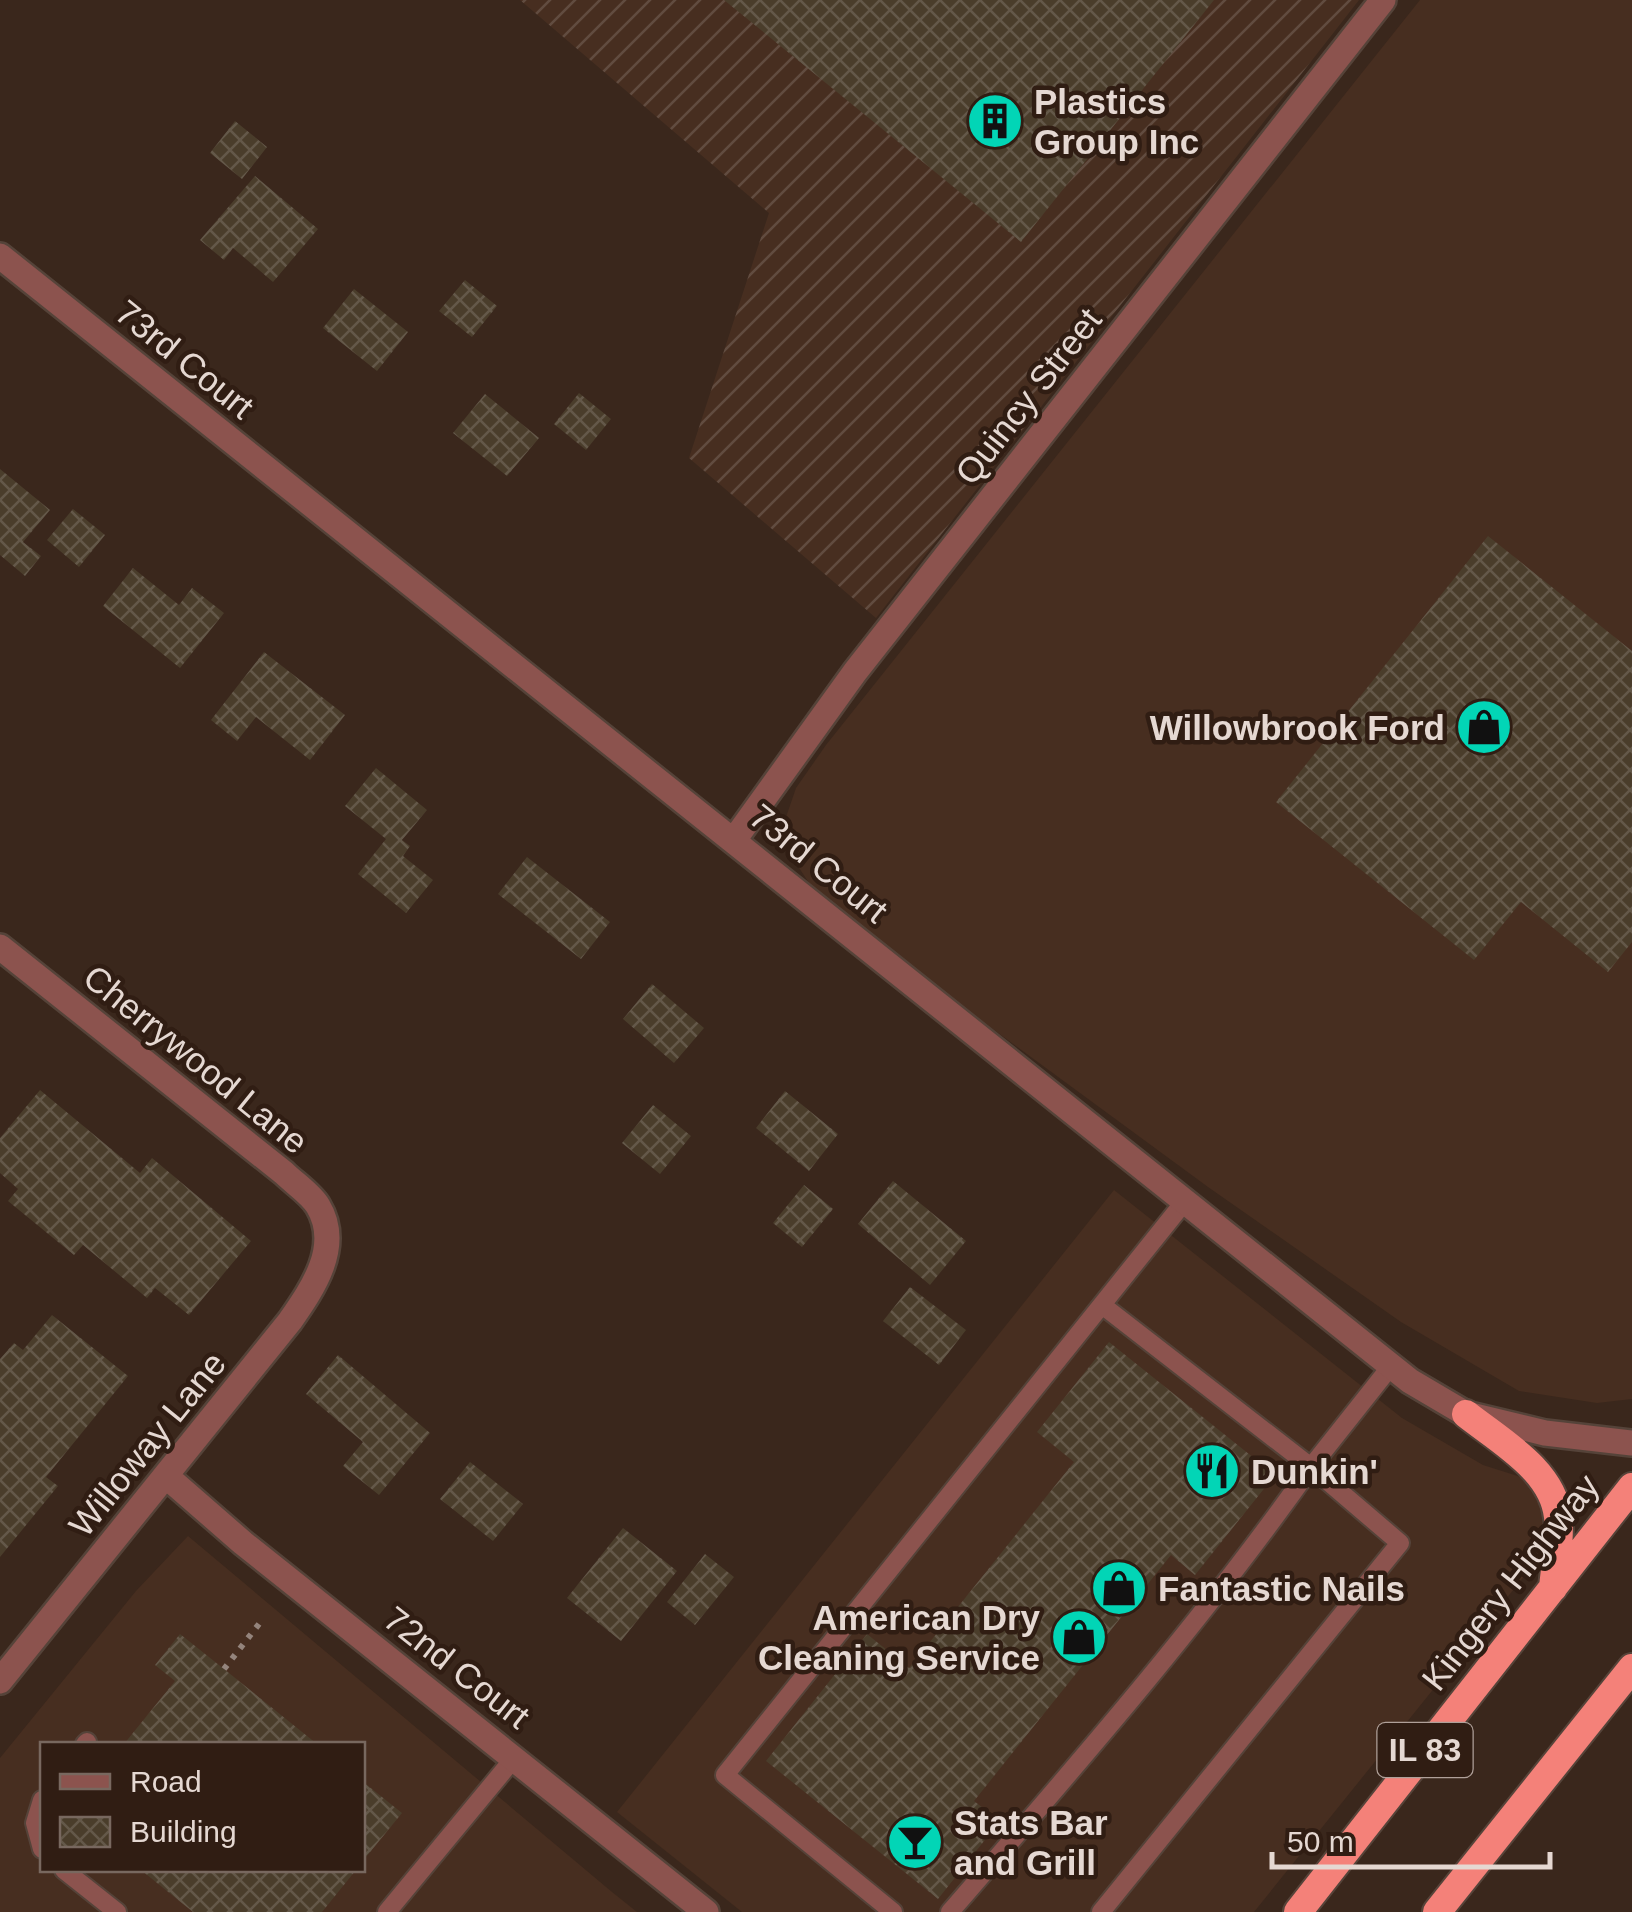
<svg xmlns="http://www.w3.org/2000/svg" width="1632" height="1912" font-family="Helvetica,sans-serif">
<defs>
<pattern id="industrial-furrows" width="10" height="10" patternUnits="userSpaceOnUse" patternTransform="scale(2.5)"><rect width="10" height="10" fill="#472e20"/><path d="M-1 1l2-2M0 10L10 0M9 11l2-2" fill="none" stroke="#614c40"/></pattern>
<pattern id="building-cross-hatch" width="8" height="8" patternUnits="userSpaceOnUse" patternTransform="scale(2.5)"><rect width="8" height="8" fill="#4a3d2b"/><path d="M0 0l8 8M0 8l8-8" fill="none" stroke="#645849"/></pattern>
</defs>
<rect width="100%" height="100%" fill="#3a271c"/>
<path fill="#472e20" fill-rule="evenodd" d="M 1420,0 L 1632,0 L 1632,1399 L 1597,1403 L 1519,1391 L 1401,1322 L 1208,1187 L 915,972 L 809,883 L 788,851 L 785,820 L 796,788 L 826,745 Z
M 1114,1190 L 1402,1418 L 1483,1465 L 1524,1478 L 1536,1487 L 1545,1507 L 1548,1530 L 1542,1548 L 1522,1579 L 1254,1912 L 742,1912 L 617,1812 Z
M 188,1536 L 612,1892 L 637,1912 L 0,1912 L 0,1758 L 136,1591 ZM 42,1744 L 362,1744 L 362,1870 L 42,1870 Z"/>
<path fill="url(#industrial-furrows)" d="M 520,0 L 1359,0 L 876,618 L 689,458 L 769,213 Z"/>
<path fill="url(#building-cross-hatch)" d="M 724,0 L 1214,0 L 1021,242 Z
M 235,121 L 267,147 L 242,179 L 210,153 Z
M 255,176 L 318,229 L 273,282 L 233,248 L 224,260 L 200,240 Z
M 465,280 L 497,306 L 472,337 L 439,311 Z
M 354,289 L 408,332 L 377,371 L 323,328 Z
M 579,393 L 611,419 L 586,450 L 554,424 Z
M 485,394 L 539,438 L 507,476 L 453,433 Z
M 0,469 L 50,510 L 23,542 L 41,556 L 25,576 L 0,555 Z
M 73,509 L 105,535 L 79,567 L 47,540 Z
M 1488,536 L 1632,651 L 1632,942 L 1608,972 L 1521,902 L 1474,960 L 1276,802 Z
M 133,568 L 179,605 L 192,588 L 224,613 L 180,668 L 103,606 Z
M 264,652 L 345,715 L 310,760 L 256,717 L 237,741 L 211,720 Z
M 376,768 L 427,810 L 402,840 L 410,846 L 403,856 L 433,880 L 406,913 L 358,874 L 386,839 L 345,806 Z
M 527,857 L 610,922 L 581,959 L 498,894 Z
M 652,984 L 704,1028 L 674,1063 L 623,1019 Z
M 40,1090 L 140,1173 L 152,1158 L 251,1241 L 189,1315 L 155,1288 L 147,1298 L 83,1245 L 74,1255 L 8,1201 L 18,1189 L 0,1173 L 0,1138 Z
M 785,1091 L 838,1134 L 809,1171 L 756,1128 Z
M 653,1105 L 691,1136 L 660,1174 L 622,1143 Z
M 893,1181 L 966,1241 L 930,1285 L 858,1224 Z
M 804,1185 L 833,1209 L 802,1247 L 773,1223 Z
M 910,1287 L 966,1330 L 939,1365 L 883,1321 Z
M 52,1315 L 128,1376 L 46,1477 L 58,1486 L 0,1557 L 0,1359 L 14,1343 L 23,1350 Z
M 1109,1342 L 1275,1475 L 1195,1575 L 1171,1555 L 974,1801 L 1000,1821 L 938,1899 L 766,1761 L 867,1634 L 909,1668 L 1074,1462 L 1037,1432 Z
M 338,1355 L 430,1433 L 379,1495 L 343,1466 L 363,1442 L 306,1394 Z
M 470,1462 L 523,1504 L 493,1541 L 440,1499 Z
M 623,1528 L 677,1571 L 621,1641 L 567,1598 Z
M 705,1554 L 734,1577 L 695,1625 L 667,1602 Z
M 180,1634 L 224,1669 L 317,1744 L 124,1744 L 175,1681 L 155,1665 Z
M 362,1781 L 402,1813 L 362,1862 Z
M 141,1870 L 356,1870 L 322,1912 L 193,1912 Z"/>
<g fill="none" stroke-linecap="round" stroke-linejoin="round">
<g stroke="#554339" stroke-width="22">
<path id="service" d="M 1102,1305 L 1311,1467 L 1391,1366
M 85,1744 L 87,1742
M 42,1800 L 35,1823 L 42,1849
M 64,1870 L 117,1912
M 387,1912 L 515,1757
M 893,1912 L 725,1775 L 1185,1201
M 950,1912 C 1075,1767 1201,1623 1311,1467 L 1400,1543 L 1101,1912"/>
</g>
<g stroke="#554339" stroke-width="30">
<path id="minor" d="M 0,256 L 1410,1381 L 1466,1414 L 1545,1433 L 1632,1443
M 734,840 L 855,672 L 1383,0
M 0,947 L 284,1173 C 294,1183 311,1194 318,1206 C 342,1246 313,1288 290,1321 L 0,1681
M 166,1476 L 243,1543 L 706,1912"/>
</g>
<g stroke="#554339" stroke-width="32">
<path id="trunk" d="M 1466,1414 C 1500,1441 1553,1470 1558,1517 C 1561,1540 1555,1564 1553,1588
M 1298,1912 L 1632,1487
M 1437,1912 L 1632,1668"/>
</g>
<path stroke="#94847c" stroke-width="6" stroke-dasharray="5 8" stroke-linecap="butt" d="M 224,1669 L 259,1624"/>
<use href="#service" stroke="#8c534e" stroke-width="18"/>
<use href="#minor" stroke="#8c534e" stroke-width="25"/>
<use href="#trunk" stroke="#f48179" stroke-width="28"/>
</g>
<defs>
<g id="building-disc" transform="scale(2.875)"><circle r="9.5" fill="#02d5b6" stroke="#301d13"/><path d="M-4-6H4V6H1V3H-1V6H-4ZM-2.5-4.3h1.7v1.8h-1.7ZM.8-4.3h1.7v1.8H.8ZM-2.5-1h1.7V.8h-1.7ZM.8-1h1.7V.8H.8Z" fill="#111"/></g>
<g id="shop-disc" transform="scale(2.875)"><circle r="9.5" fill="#02d5b6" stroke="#301d13"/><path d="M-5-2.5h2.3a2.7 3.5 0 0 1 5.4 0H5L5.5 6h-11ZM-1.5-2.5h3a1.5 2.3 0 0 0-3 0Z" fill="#111"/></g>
<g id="restaurant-disc" transform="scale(2.875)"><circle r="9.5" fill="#02d5b6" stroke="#301d13"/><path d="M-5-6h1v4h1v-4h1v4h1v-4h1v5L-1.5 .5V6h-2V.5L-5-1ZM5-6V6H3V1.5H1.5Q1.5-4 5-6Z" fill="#111"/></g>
<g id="bar-disc" transform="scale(2.875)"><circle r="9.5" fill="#02d5b6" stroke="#301d13"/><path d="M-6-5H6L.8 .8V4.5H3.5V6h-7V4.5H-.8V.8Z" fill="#111"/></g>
</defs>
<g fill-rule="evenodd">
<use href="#building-disc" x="995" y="121"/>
<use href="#shop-disc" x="1484" y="727"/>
<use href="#restaurant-disc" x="1212" y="1471"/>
<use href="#shop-disc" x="1119" y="1588"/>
<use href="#shop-disc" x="1079" y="1637"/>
<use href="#bar-disc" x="915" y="1842"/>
</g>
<g text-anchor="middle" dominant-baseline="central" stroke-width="9" stroke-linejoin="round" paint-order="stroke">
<rect fill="#301d13" stroke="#afa099" stroke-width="2.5" x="1377.5" y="1723" width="95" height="54" rx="8"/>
<g font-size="32" font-weight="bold" fill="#e5d8d2">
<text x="1425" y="1750">IL 83</text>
</g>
<g font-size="35" font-weight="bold" fill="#e5d8d2" stroke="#301d13" text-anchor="start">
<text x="1034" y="101">Plastics<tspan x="1034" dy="40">Group Inc</tspan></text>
<text x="1445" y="727" text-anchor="end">Willowbrook Ford</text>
<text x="1251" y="1471">Dunkin'</text>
<text x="1158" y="1588">Fantastic Nails</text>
<text x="1040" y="1617" text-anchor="end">American Dry<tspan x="1040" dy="40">Cleaning Service</tspan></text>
<text x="954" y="1822">Stats Bar<tspan x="954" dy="40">and Grill</tspan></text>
</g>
<g font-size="35" fill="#e5d8d2" stroke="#301d13">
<text transform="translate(185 359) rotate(39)">73rd Court</text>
<text transform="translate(1028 396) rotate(-52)">Quincy Street</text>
<text transform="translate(819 863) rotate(39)">73rd Court</text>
<text transform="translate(196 1059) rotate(39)">Cherrywood Lane</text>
<text transform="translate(147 1444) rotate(-51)">Willoway Lane</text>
<text transform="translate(1510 1582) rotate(-52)">Kingery Highway</text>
<text transform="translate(457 1667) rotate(38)">72nd Court</text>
</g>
</g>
<rect x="40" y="1742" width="325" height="130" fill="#301d13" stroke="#78685f" stroke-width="2.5"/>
<rect x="60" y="1774" width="50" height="15" fill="#8c534e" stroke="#78685f" stroke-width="2.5"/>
<text x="130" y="1792" font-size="30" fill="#e5d8d2">Road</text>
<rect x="60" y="1817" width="50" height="30" fill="url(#building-cross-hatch)" stroke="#78685f" stroke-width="2.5"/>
<text x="130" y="1842" font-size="30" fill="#e5d8d2">Building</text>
<path d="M1272 1852v15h278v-15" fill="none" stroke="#e5d8d2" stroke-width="5"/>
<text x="1287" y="1852" font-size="30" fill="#e5d8d2" stroke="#301d13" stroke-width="8" paint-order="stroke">50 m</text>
</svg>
